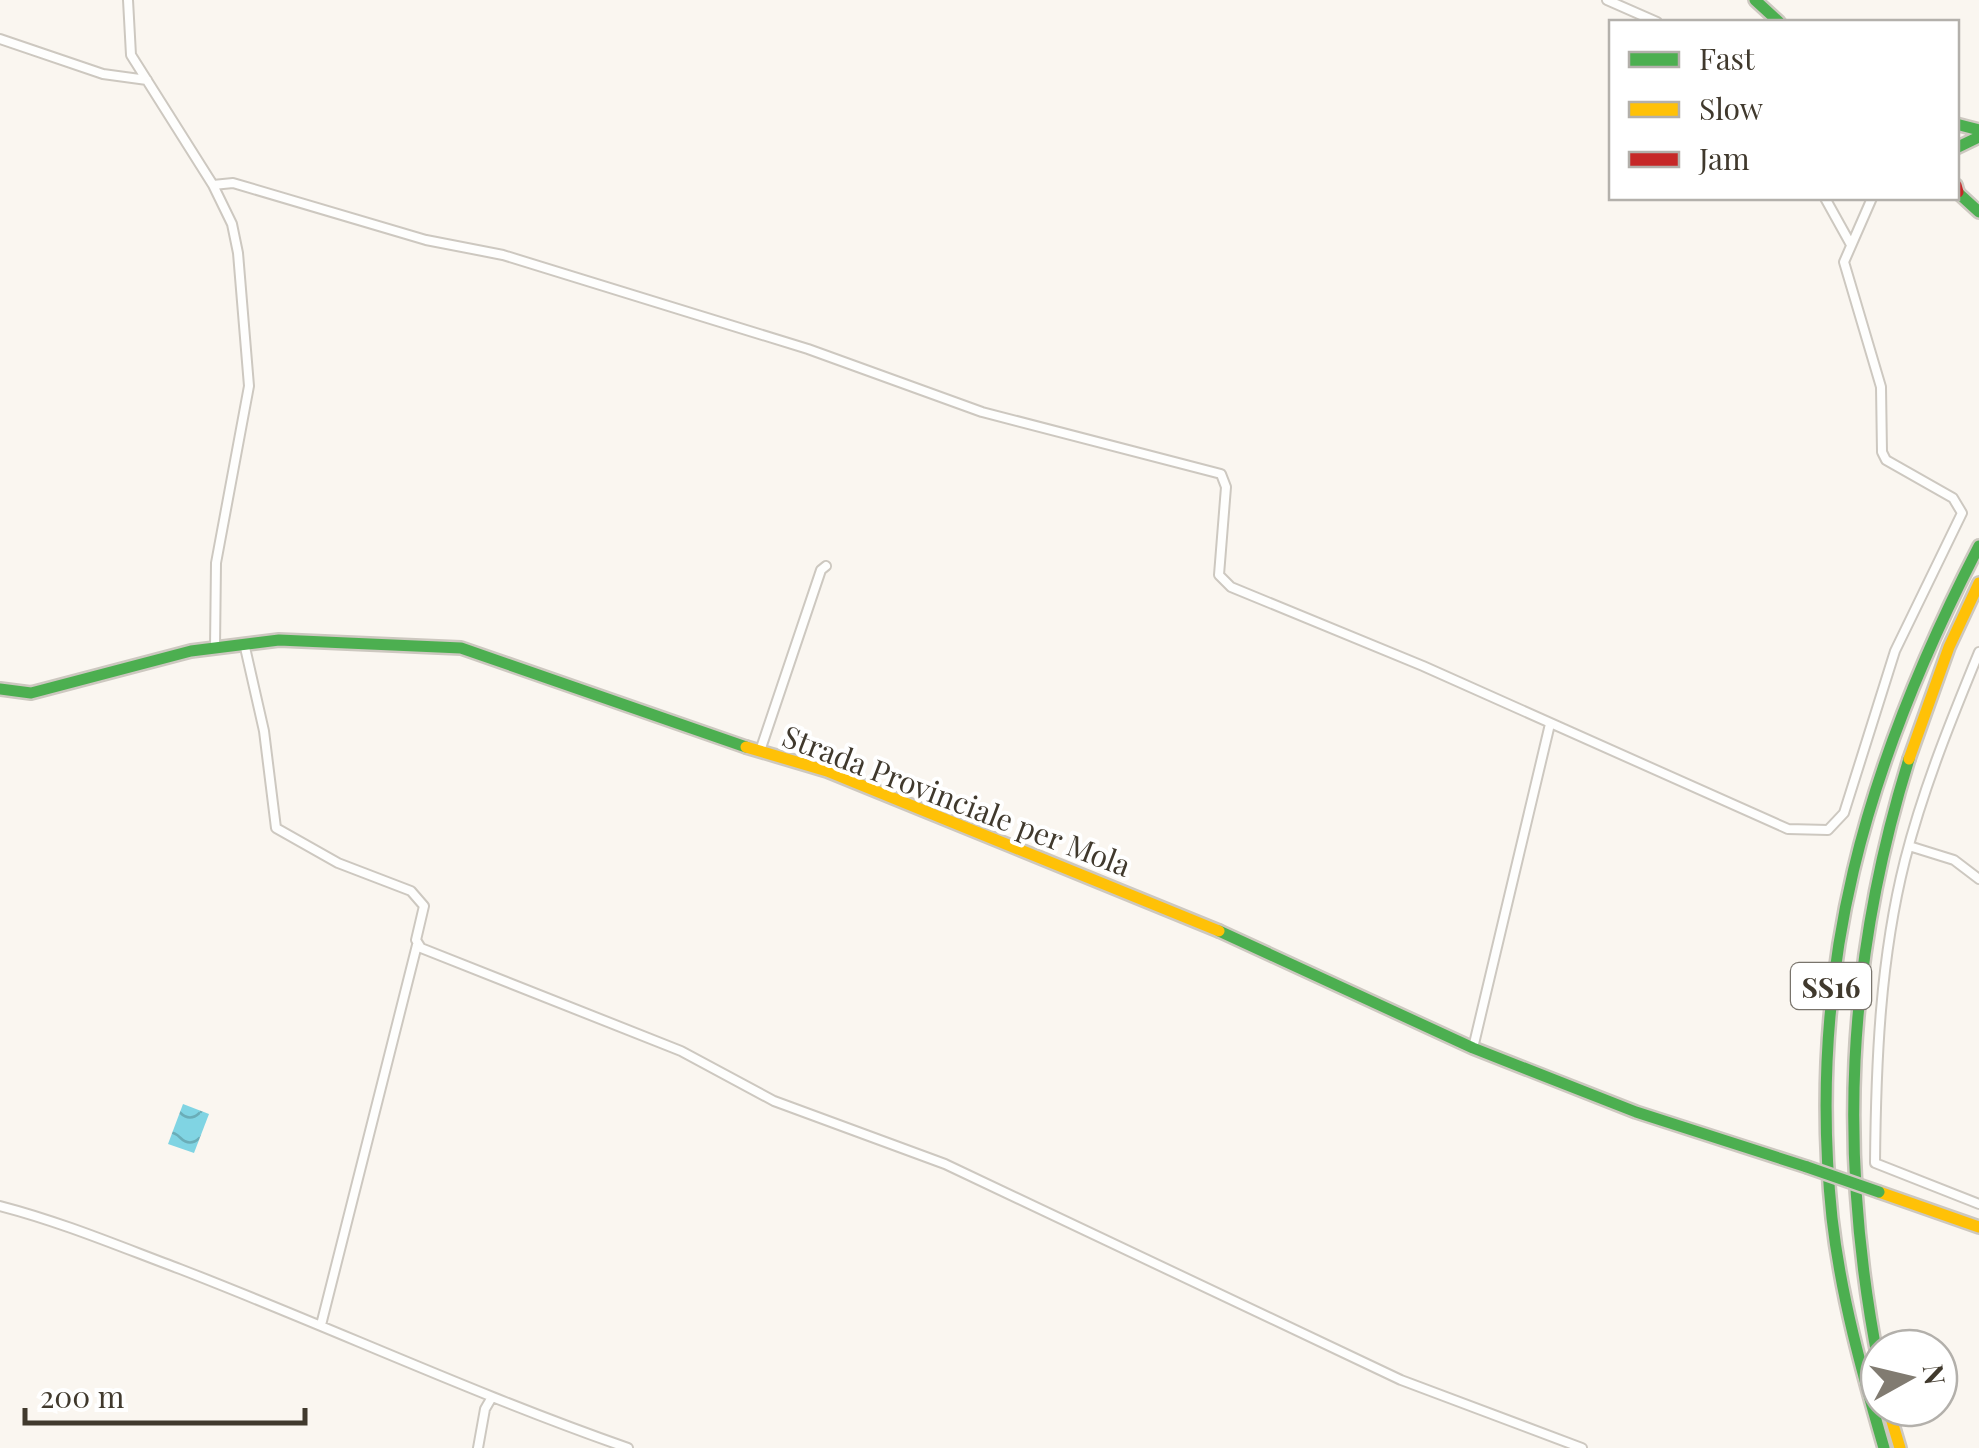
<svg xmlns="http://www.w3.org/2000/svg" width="1979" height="1448" font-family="'Playfair Display',serif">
<defs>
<pattern id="water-waves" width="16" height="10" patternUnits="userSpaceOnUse" patternTransform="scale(2.5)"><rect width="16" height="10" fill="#80d4e3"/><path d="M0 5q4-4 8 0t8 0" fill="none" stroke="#6aadb8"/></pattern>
</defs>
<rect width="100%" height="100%" fill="#faf6f0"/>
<path fill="url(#water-waves)" d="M 183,1104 L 209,1114 L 194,1153 L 168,1144 Z"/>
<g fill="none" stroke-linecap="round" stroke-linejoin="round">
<g stroke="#cdc8c0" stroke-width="12">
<path id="street" d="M 128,0 L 131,55 L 213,185 L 233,183 L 426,240 L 503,255 L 808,349 L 982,412 L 1221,474 L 1226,487 L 1219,575 L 1231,587 L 1423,666 L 1788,829 L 1828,830 L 1844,813 L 1895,651 L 1962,513 L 1953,498 L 1886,460 L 1882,452 L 1881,387 L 1844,262 L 1872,198
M 1607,0 L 1657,22
M 0,39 L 103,74 L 147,80
M 213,185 L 232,224 L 238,253 L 249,386 L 216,563 L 215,647
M 1825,198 L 1850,243
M 244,643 L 264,731 L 276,828 L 338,863 L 411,891 L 424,906 L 416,940 L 421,948 L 681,1051 L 774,1101 L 945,1164 L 1401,1380 L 1582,1448
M 1979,652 C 1951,720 1923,789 1905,860 C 1880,959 1876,1061 1875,1163 L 1979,1204
M 760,751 L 821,570 L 826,566
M 1909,846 L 1954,860 L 1979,879
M 1473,1048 L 1550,724
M 0,1206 C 62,1222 121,1247 180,1269 C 330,1327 476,1395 628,1448
M 321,1325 L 417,945
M 478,1448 L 485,1409 L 492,1397"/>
</g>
<g stroke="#cdc8c0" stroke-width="16">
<path id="fast" d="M 1755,0 L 1779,22
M 1956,124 L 1979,130
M 1956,148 L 1979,137
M 1956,191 L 1979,212
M 0,689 L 31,693 L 191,651 L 279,640 L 461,648 L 746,747
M 1219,931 L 1473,1048 L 1636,1112 L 1807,1167
M 1879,1365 C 1838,1158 1846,962 1909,759
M 1884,1448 C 1862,1372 1841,1297 1832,1218 C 1806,970 1866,764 1979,546"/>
</g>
<g stroke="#cdc8c0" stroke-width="16">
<path id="slow" d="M 746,747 L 827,771 L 1219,931
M 1909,759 L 1949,647 L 1979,583
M 1879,1192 L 1979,1227
M 1888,1408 L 1900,1448"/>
</g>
<g stroke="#cdc8c0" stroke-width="16">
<path id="jam" d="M 1956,185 L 1958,192"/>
</g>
<use href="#street" stroke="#fefefd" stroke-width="8"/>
<use href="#fast" stroke="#4caf50" stroke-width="11"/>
<use href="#slow" stroke="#ffc107" stroke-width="11"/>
<use href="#jam" stroke="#c62828" stroke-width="11"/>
<g stroke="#cdc8c0" stroke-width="16" stroke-linecap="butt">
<path id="fast-bridge" d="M 1807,1167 L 1879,1192"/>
</g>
<use href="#fast-bridge" stroke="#4caf50" stroke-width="11"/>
</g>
<g text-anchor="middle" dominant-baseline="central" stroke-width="8" stroke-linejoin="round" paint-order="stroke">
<rect fill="#fff" stroke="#79746c" stroke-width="2.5" x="1791" y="963" width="80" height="46" rx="8"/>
<g font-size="28" font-weight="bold" fill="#40392d">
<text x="1831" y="986">SS16</text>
</g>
<g font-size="30" fill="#40392d" stroke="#fff">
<text transform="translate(957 800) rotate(21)">Strada Provinciale per Mola</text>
</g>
</g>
<rect x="1609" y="20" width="350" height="180" fill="#ffffff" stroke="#b3b0ab" stroke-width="2.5"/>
<rect x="1629" y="52" width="50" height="15" fill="#4caf50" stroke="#b3b0ab" stroke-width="2.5"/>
<text x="1699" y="70" font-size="30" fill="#40392d">Fast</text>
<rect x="1629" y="102" width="50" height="15" fill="#ffc107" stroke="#b3b0ab" stroke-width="2.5"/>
<text x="1699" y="120" font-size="30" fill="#40392d">Slow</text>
<rect x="1629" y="152" width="50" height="15" fill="#c62828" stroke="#b3b0ab" stroke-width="2.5"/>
<text x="1699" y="170" font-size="30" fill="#40392d">Jam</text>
<g transform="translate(1909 1378) rotate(82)"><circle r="48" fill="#ffffff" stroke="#b3b0ab" stroke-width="2.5"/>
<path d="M0-8L18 38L0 25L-18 38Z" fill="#817b71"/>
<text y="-15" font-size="28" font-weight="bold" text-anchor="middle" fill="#40392d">N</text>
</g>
<path d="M25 1408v15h280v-15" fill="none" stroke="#40392d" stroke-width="5"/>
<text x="40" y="1408" font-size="30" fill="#40392d" stroke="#ffffff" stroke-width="8" paint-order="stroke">200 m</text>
</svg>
